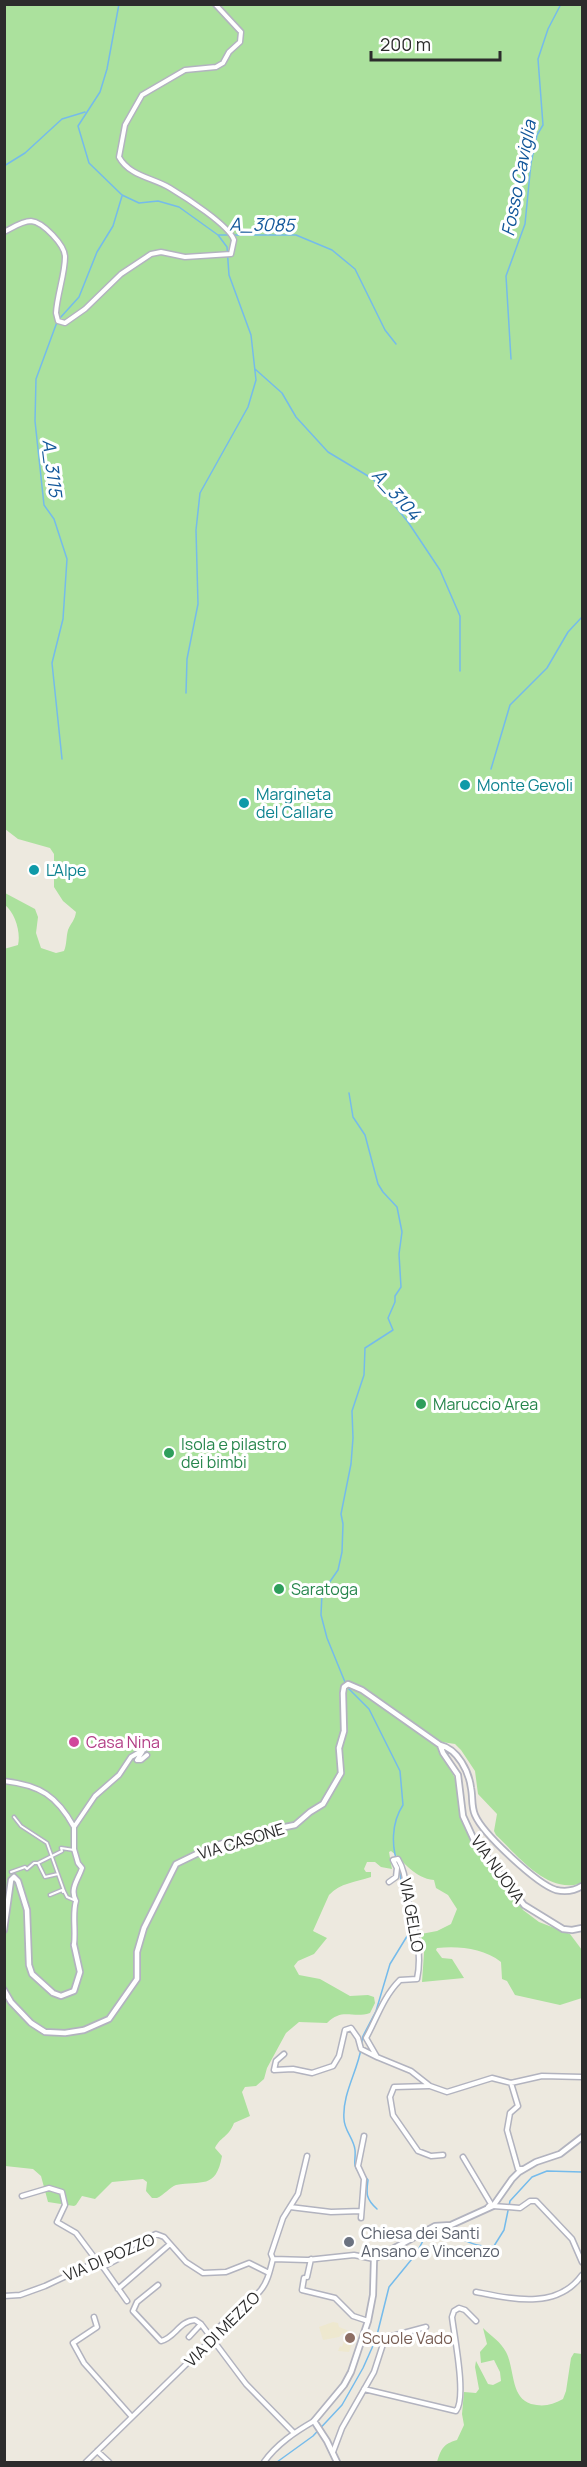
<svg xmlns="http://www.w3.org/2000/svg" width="587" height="2467" font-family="Manrope,sans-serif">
<rect width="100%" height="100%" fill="#ede9df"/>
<path fill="#eee8cf" d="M 333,2322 L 338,2323 L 339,2327 L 352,2332 L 351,2334 L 355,2336 L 349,2352 L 338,2351 L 340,2346 L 342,2347 L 346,2335 L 343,2333 L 339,2337 L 323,2340 L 319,2327 Z"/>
<path fill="#abe19d" d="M 5,5 L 582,5 L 582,1883 C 548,1895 519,1857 496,1835 L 494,1831 L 497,1814 L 478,1794 L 475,1771 L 461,1750 L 455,1744 L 442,1742 L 438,1747 L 456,1780 L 460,1814 L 473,1846 L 494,1869 L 523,1910 L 539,1922 L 570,1934 L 582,1950 L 582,1998 L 560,2005 L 515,1995 L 507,1981 L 502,1979 L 501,1962 C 483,1948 459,1946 437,1948 L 436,1950 L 442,1958 L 452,1959 L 464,1978 L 422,1982 L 424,1953 L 421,1934 L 437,1931 L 451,1924 L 457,1909 L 448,1895 L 436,1888 L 434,1880 C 414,1878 406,1863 391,1851 L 389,1852 L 392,1869 L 381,1867 L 375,1862 L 367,1862 L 364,1869 L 366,1872 L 371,1872 L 371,1877 C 356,1882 340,1883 329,1895 L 313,1931 L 327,1938 L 314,1954 L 298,1961 L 294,1966 L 299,1975 L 320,1979 L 350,1996 L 368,1995 L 374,1997 L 375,2003 L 370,2013 C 352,2019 343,2007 327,2023 L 299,2022 L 286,2033 L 267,2068 L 264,2079 L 256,2086 L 245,2087 L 242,2092 L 250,2116 L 234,2123 C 228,2138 220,2137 215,2148 L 222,2156 C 216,2190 201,2180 176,2185 C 170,2187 164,2195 157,2198 L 152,2198 L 146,2191 L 147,2182 L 143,2179 L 112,2182 L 95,2199 L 82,2196 L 76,2205 L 74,2206 L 48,2202 L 41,2176 L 33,2169 L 5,2166 L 4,949 L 18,945 C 21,932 15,913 5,905 L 5,893 L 35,909 L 38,917 L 36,933 L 41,948 L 56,953 L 64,951 C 67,944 66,937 68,930 C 71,923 75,920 76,912 L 63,901 L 54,887 L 54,854 L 50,848 L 18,839 L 5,829 Z
M 483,2328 C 491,2336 501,2342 506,2352 C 515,2369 510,2397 531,2404 C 544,2407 552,2405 563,2399 L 566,2391 L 571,2358 L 574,2353 L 582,2354 L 582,2462 L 437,2462 C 441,2449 443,2444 457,2440 L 464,2425 L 462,2414 L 464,2392 L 476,2393 L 479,2389 L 475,2367 L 476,2361 L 488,2384 L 493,2385 L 501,2381 L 500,2372 L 494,2360 L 481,2363 L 480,2352 L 487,2344 Z"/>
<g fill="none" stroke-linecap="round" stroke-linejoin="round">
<path stroke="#75bbeb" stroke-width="1.5" d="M 119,4 L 107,69 L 100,92 L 78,126 L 89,163 L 122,195 L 139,203 L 158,201 L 179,207 L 218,235 L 227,247 L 229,275 L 251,335 L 256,380 L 248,407 L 200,493 L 196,530 L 198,604 L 187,659 L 186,693
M 4,166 L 25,153 L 62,119 L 85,112
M 218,235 L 296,235 L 332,250 L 355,269 L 385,330 L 396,344
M 60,318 L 79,297 L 97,252 L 113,226 L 122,196
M 57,322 L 36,379 L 35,421 L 44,505 L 54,519 L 67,559 L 63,619 L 52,663 L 62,759
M 511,359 L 506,276 L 525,224 L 531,163 L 537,135 L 543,125 L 538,59 L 548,29 L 561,4
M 255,369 L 282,393 L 296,417 L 328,452 L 373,479 L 408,522 L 440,570 L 460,616 L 460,671
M 491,769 L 510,705 L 547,668 L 568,632 L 582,617
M 349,1093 L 353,1117 L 365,1135 L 378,1184 L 383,1192 L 397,1207 L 402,1232 L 399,1254 L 401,1287 L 395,1296 L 395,1302 L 388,1318 L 393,1330 L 365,1348 L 364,1375 L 352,1411 L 353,1438 L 351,1464 L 341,1514 L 343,1524 L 342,1552 L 338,1570 L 322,1593 L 321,1615 L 327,1638 L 347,1687 L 369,1709 L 400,1771 L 403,1805 C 391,1823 391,1848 399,1867 L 409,1933 L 390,1964 L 376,2011 L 363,2036 L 361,2045
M 359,2172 C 352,2166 356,2159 355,2150 C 354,2139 344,2130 344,2119 C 342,2095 357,2072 361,2049
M 364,2175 L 368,2180 C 366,2194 366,2199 377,2209
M 277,2462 L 313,2436 L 342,2405 L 363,2368 L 376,2339 L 389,2287 L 416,2254 L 425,2237 C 457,2227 468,2250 494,2246 L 504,2230 L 510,2201 L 532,2177 L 547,2171 L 582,2172"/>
<g stroke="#b2b3bf" stroke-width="5">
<path id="pedestrian" d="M 14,1817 L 21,1826 L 47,1843 L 64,1891 L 67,1897 L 74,1900
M 38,1863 L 45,1877 L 58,1874
M 11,1872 L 25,1867 L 27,1869 L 34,1863 L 38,1863 L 62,1851 L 61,1848 L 74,1850
M 50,1895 L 62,1890 L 63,1892"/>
</g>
<g stroke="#b2b3bf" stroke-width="7">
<path id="minor" d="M 4,232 C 12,228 22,221 31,221 C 43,222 65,245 65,257 C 65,274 57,295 56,313 L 58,321 L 65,323 L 85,309 L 121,274 L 151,254 L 161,252 L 185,257 L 231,254 L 234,240 C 229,225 185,197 170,188 C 154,178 129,176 119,157 L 125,125 L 142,95 L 185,70 L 216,67 L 223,63 L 229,52 L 240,42 L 241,32 L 215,4
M 144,1749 L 137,1760 L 141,1760 L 147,1755
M 4,1781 C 40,1785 57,1796 74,1827
M 389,1882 L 396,1877 L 397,1868 L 393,1860 L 398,1859 C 406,1872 405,1885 408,1900 C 414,1927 423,1951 417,1979 L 400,1980 C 383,1997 377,2018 366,2038 L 377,2057 L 411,2071 L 430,2086 L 447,2092 L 492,2078 L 511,2083 L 542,2076 L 582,2077
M 74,1945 C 76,1929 72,1914 76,1901 C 69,1889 79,1878 82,1868 L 78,1863 L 74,1849 L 74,1827 L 95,1796 L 119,1775 L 131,1757 L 145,1749
M 284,2054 L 276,2061 L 274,2070 L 293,2069 L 312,2073 L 333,2066 L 339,2056 L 345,2030 L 351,2028 L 358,2038 L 361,2049 L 377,2057
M 511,2083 L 518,2106 L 510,2113 L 507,2130 L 518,2169 L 523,2169
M 429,2086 L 394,2087 L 390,2097 L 393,2115 L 418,2151 L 431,2156 L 443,2155
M 463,2157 L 491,2204 L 488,2207
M 22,2196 L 49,2188 L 62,2192 L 65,2205 L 57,2222 L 76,2233 L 97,2261
M 493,2206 L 520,2208 L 530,2201 L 536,2201 L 572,2239 L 582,2262
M 290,2207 L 331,2212 L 361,2211
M 361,2218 L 364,2179 L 358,2166 L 364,2136
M 118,2253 L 120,2258 L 103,2267 L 127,2301
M 273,2259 L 307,2260 L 354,2255 L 374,2259
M 307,2277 L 311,2259
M 304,2278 L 302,2290 L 335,2298 L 353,2316 L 368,2321
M 158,2285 L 137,2302 L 133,2311 L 161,2341 C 175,2338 179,2321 195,2320 L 201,2324 L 246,2384 L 294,2433
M 118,2289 L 170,2244
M 476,2292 C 512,2299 557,2310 582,2275
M 4,2296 L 20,2295 L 45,2286 L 156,2234 L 164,2237 L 186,2262 L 203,2273 L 226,2272 L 249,2263 L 269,2273
M 94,2317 L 97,2327 L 73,2343 L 84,2363 L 132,2417
M 189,2337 L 201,2324
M 364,2389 L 456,2411 C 467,2398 454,2335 452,2317 L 454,2311 L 459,2308 L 465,2310 L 476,2321
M 97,2451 L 109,2462
M 333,2452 L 342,2428 L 374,2372 L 385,2338 L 426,2327
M 86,2462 L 212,2339 C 222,2317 246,2308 260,2291 C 268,2282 270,2270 273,2259 L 271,2254 L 283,2218 L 298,2194 L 307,2156
M 264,2462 C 277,2444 295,2432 314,2421"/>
</g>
<g stroke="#b2b3bf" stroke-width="8">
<path id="tertiary" d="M 582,1886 C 574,1891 565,1892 556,1890 C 537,1884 483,1834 475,1815 C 471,1806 473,1797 471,1788 C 469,1772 458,1749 440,1745 L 443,1753 L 458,1775 L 463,1816 L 474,1840 L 524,1905 L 563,1929 L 572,1930 L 582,1928
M 4,1930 L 11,1880 L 14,1877 L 18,1881 L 27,1910 L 29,1965 L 32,1974 L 53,1993 L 61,1996 L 74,1991 L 80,1972 L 74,1945
M 4,1990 L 11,2002 L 31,2023 L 45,2032 L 65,2033 L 84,2030 L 109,2019 L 137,1979 L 137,1952 L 144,1928 L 176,1864 L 211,1847 L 256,1833 L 295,1825 L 310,1812 L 323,1804 L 341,1773 L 339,1748 L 344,1731 L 343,1693 L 344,1687 L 348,1684 L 362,1690 L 440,1745
M 337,2462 L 327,2441 L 314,2421 L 344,2385 L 351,2372 L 368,2321 L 373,2295 L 374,2259 L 435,2226 L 451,2225 L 493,2206 L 512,2179 L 519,2172 L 536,2162 L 560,2154 L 582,2137"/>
</g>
<use href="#pedestrian" stroke="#fff" stroke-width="2"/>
<use href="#minor" stroke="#fff" stroke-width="4"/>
<use href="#tertiary" stroke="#fff" stroke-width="4.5"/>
</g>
<g fill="#0f9aa8" stroke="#fff" stroke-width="2">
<circle cx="465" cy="785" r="6"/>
<circle cx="244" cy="803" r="6"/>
<circle cx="34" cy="870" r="6"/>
</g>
<g fill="#2e9e5b" stroke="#fff" stroke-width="2">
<circle cx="421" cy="1404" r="6"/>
<circle cx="169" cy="1453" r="6"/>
<circle cx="279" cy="1589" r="6"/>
</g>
<circle fill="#d1479c" stroke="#fff" stroke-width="2" cx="74" cy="1742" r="6"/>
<circle fill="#6b7280" stroke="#fff" stroke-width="2" cx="349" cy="2242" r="6"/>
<circle fill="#8d6e63" stroke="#fff" stroke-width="2" cx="350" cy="2338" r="6"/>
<g text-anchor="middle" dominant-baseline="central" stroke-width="6" stroke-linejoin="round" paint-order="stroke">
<g font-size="16" fill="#0d838f" stroke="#fff" text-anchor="start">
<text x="477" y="785">Monte Gevoli</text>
<text x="256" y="794">Margineta<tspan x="256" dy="18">del Callare</tspan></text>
<text x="46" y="870">L'Alpe</text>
</g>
<g font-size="16" fill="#27864d" stroke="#fff" text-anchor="start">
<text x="433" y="1404">Maruccio Area</text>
<text x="181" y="1444">Isola e pilastro<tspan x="181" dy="18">dei bimbi</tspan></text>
<text x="291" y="1589">Saratoga</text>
</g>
<g font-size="16" fill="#b23c85" stroke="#fff" text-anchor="start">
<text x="86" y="1742">Casa Nina</text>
</g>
<g font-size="16" fill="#2c2c2c" stroke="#fff">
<text transform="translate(241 1841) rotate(-17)">VIA CASONE</text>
<text transform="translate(498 1869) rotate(54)">VIA NUOVA</text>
<text transform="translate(412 1915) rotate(80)">VIA GELLO</text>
<text transform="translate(109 2257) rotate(-23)">VIA DI POZZO</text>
<text transform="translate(222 2329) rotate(-45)">VIA DI MEZZO</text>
</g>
<g font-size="16" fill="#5b616d" stroke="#fff" text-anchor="start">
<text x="361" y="2233">Chiesa dei Santi<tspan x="361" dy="18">Ansano e Vincenzo</tspan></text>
</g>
<g font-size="16" fill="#785e54" stroke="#fff" text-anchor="start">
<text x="362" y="2338">Scuole Vado</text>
</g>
<g font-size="18" font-style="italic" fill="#12579a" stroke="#fff">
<text transform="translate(518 178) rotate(-79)">Fosso Caviglia</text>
<text transform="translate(262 224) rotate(1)">A_3085</text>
<text transform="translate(53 468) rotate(83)">A_3115</text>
<text transform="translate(397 494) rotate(48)">A_3104</text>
</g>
</g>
<rect width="587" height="2467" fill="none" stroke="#2c2c2c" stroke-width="12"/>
<path d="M371 51v9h129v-9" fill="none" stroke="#2c2c2c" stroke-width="3"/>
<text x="380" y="51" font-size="18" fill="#2c2c2c" stroke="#ffffff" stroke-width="4.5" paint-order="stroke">200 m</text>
</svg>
